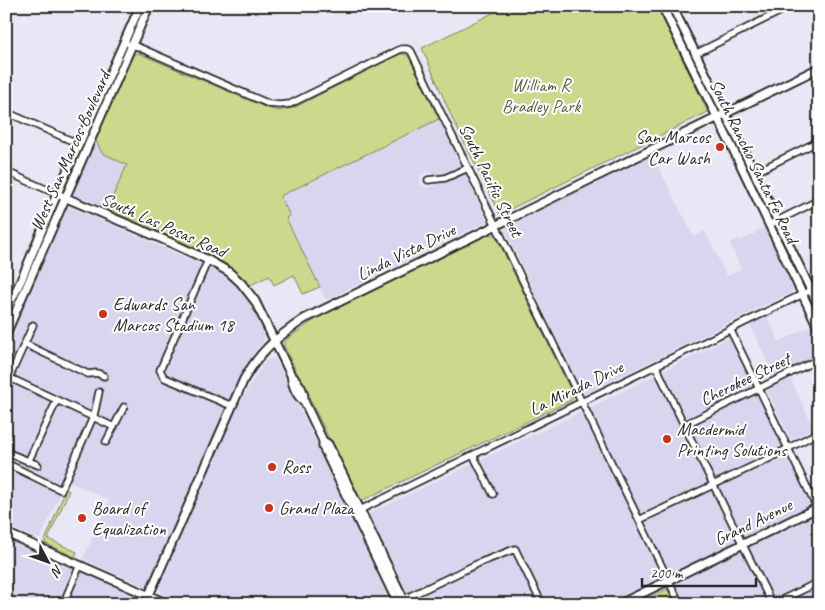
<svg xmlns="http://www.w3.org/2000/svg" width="825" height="610" font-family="Caveat,sans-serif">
<rect width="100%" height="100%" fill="#e8e7f5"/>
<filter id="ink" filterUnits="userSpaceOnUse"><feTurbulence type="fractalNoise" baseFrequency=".02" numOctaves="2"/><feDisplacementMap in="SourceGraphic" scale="10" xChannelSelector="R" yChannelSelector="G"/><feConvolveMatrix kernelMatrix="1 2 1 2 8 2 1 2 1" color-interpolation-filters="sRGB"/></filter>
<g filter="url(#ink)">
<path fill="#d8d6ee" d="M 438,118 L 461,164 L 459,167 L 443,174 L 435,174 L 428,172 L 425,172 L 420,176 L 420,183 L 422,186 L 427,188 L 434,186 L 440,182 L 461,174 L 466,175 L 486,218 L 486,222 L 326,300 L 286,217 L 289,216 L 280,196 Z
M 95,139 L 102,153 L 128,165 L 107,209 L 75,195 L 73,191 Z
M 651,153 L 694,237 L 705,231 L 727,276 L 741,269 L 730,243 L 739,239 L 741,241 L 754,234 L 756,231 L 766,226 L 796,286 L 796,288 L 794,291 L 587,393 L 583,392 L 505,231 L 506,227 L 509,223 Z
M 68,207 L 71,207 L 219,272 L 234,282 L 247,298 L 265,333 L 264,341 L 258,347 L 246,364 L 151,583 L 144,586 L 83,559 L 109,500 L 66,480 L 40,540 L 6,525 L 6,345 Z
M 767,317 L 779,342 L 814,324 L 819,333 L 819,355 L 775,377 L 750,325 Z
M 729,338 L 733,340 L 819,519 L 819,604 L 413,604 L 368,514 L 591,407 Z
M 272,358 L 275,359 L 277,362 L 324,458 L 327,469 L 393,604 L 186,604 L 161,593 L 159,587 L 169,566 L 176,547 L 238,404 L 241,402 L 250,385 L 262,366 L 267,360 Z
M 790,378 L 814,428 L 791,440 L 767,390 Z
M 6,538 L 39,552 L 157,604 L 6,604 Z"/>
<path fill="#ccd88b" stroke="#7c825b" d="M 507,6 L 657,6 L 708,112 L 500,214 L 453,120 L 422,48 Z
M 138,53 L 265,107 L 277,111 L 293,108 L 400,54 L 405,54 L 409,57 L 439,119 L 280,196 L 290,216 L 286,218 L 320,287 L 303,294 L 294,275 L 274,285 L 269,276 L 251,285 C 240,274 228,265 214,256 L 107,209 L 127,165 L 102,153 L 95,139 L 132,55 Z
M 489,234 L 495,235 L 498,240 L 573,395 L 572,400 L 361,501 L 358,498 L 284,346 L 284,343 L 286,340 L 307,325 L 323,315 Z
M 66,489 L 69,491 L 48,539 L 77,552 L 75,557 L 44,543 Z
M 667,589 L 675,604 L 637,604 Z"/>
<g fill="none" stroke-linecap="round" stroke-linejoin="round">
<g stroke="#2b2b2b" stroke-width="9">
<path id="minor" d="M 129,44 L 138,47 L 269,104 L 279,105 L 290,104 L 401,49 L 407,49 L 411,51 L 680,604
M 695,54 L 791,6
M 6,112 L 79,144
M 7,172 L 57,194
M 754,173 L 819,141
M 428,180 L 445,178 L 468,168
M 769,225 L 819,200
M 208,260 L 160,370 L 163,376 L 165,378 L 232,406
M 730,329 L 819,512
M 25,344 L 88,374 L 97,373 L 104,376
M 656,366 L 684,425 L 772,604
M 6,376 L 114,427
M 6,385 L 33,325
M 684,425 L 819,359
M 106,442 L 124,407
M 6,452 L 38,465
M 473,455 L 493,494
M 28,462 L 57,400
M 6,463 L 61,490 L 94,415 L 99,392
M 358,511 L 811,290
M 639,520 L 768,459 L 819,432
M 404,599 L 479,563 L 515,549 L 542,604
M 63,604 L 80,565
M 146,604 L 149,595
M 773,604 L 819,582"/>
</g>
<g stroke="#2b2b2b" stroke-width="11">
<path id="major" d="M 662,6 L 732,147 L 819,329
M 672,6 L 740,143 L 819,307
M 57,194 L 167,241 L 208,260 L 229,272 L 241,283 L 255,301 L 291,375 C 298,381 305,391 304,401
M 6,312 L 22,278 L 57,194 L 140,6
M 6,334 L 149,6
M 291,375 C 292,384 296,396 304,401 L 323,441 L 323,447 L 398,604
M 323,441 L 328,444 L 406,604
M 6,533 L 168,604
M 149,595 L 244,379 C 261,350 276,338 304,319 L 819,68
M 620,604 L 819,507"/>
</g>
<use href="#minor" stroke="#fff" stroke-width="5.5"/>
<use href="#major" stroke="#fff" stroke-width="7"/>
</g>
</g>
<g fill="#c8321e" stroke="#fff" stroke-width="2">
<circle cx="720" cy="147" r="5"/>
<circle cx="103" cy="314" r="5"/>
<circle cx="667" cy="439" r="5"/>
<circle cx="272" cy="467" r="5"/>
<circle cx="269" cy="508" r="5"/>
<circle cx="82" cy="518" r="5"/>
</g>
<g text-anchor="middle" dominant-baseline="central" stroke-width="4" stroke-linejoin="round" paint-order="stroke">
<g font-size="18" fill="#5b5f48" stroke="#fff">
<text x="541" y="85">William R<tspan x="541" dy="21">Bradley Park</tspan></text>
</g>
<g font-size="18" fill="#2b2b2b" stroke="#fff" text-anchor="start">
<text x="710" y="137" text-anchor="end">San Marcos<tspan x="710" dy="21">Car Wash</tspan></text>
<text x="113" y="304">Edwards San<tspan x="113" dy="21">Marcos Stadium 18</tspan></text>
<text x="677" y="429">Macdermid<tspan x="677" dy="21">Printing Solutions</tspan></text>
<text x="282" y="467">Ross</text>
<text x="92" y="508">Board of<tspan x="92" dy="21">Equalization</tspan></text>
<text x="279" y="508">Grand Plaza</text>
</g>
<g font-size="18" fill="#2b2b2b" stroke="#fff">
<text transform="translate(70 151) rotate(-66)">West San Marcos Boulevard</text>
<text transform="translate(754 161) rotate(64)">South Rancho Santa Fe Road</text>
<text transform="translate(491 180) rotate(64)">South Pacific Street</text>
<text transform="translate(164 225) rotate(24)">South Las Posas Road</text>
<text transform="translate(406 252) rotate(-26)">Linda Vista Drive</text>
<text transform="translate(745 379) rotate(-26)">Cherokee Street</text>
<text transform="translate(576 388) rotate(-26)">La Mirada Drive</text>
<text transform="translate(753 522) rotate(-26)">Grand Avenue</text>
</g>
</g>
<rect width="825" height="610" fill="none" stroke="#fff" stroke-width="25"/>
<rect x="12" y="12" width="800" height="585" fill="none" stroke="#2b2b2b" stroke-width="2" filter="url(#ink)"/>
<g transform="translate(48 562) rotate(131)" stroke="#ffffff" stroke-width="4" paint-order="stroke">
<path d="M0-4L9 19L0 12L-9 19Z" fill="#2b2b2b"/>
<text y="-8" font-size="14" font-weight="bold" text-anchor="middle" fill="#2b2b2b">N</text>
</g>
<path d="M642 578v8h114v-8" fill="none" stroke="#2b2b2b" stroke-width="2.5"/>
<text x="650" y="578" font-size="15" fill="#2b2b2b" stroke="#ffffff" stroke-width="4" paint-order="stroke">200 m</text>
</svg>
